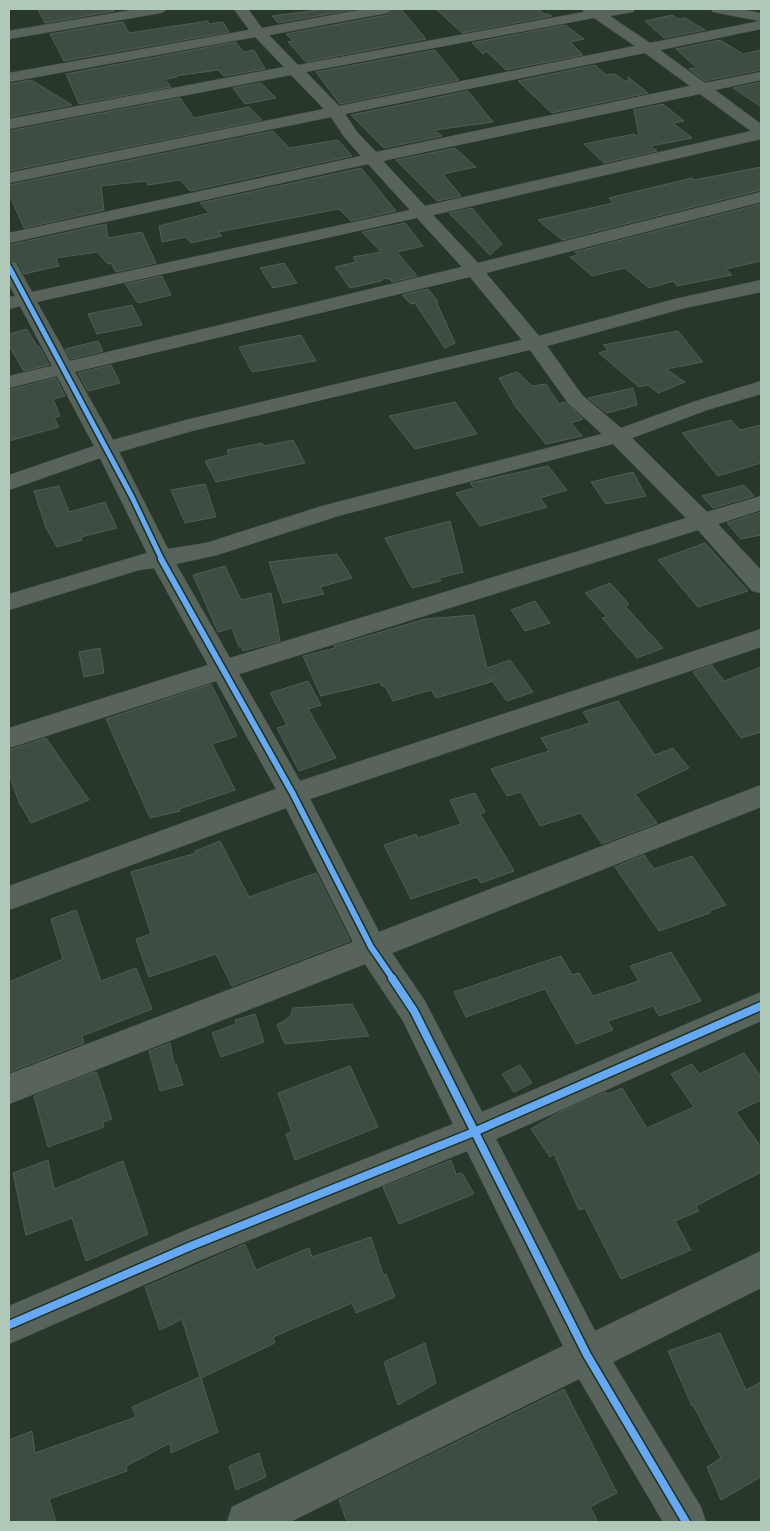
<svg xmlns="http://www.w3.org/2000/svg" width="770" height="1531" font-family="'PT Sans Narrow',sans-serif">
<rect width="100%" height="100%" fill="#27372a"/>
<path fill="#3f4c42" stroke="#4f5e53" d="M 38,9 L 114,9 L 114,11 L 45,23 Z
M 326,9 L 356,9 L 278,23 L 272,16 Z
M 396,9 L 401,9 L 426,39 L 306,62 L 288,42 L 293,41 L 286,34 L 387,15 Z
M 436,9 L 538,9 L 544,14 L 548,14 L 552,16 L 462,33 Z
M 672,15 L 678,19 L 685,18 L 705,30 L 664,38 L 645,21 Z
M 208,21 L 209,24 L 223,22 L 229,32 L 64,61 L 50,34 L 115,23 L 123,22 L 129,33 Z
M 565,25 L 584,39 L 570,42 L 583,55 L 506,70 L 486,51 L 483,54 L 472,43 Z
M 720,40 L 743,54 L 761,50 L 761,70 L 705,81 L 689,69 L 697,68 L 676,49 Z
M 236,42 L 243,52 L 254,50 L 265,69 L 224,76 L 218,70 L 176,76 L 177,77 L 165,79 L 171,87 L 79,104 L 66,74 Z
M 435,50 L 459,80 L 340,104 L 316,72 Z
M 595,65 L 606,75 L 615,74 L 625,81 L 629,81 L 628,77 L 648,93 L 552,113 L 518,81 Z
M 31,80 L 72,105 L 9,117 L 9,84 Z
M 761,82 L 761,107 L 733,88 Z
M 261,83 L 276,98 L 245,104 L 233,88 Z
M 468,91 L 493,122 L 435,130 L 442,136 L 384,148 L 351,115 Z
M 180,98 L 194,118 L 249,107 L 262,120 L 9,171 L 9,131 Z
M 663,104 L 684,121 L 673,123 L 692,138 L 651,146 L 657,151 L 604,163 L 584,144 L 634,134 L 639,137 L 634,110 Z
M 273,131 L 289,148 L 338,140 L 352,156 L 190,191 L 180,180 L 148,185 L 147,181 L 101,186 L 104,210 L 24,228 L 9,194 L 9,185 Z
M 455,148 L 476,167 L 443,174 L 461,196 L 437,201 L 396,160 Z
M 761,167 L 761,190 L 562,240 L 538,220 L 613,203 L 609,198 L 692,178 L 694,180 Z
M 361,168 L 396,211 L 351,221 L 339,209 L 218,232 L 222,236 L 191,243 L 186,237 L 162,242 L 159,226 L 209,213 L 200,203 Z
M 761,204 L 761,261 L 726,269 L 732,275 L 677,286 L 674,281 L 649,288 L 625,268 L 592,276 L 570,257 L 578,255 L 575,252 Z
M 472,208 L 502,244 L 490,255 L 449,213 Z
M 405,223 L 423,246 L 397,252 L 417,276 L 392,282 L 391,280 L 385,278 L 381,281 L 350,288 L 335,267 L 356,262 L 353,257 L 381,252 L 362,232 Z
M 106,224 L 108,238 L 142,232 L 156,263 L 116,272 L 111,263 L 108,264 L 97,252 L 56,258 L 59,266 L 24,274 L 18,262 L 9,260 L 9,245 Z
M 284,263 L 297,283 L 273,288 L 260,268 Z
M 162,276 L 171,295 L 138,303 L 125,284 Z
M 428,289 L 438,301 L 436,301 L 455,343 L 445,348 L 415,303 L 411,304 L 402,295 Z
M 132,305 L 142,325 L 97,334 L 88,314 Z
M 27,329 L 37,346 L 39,346 L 49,365 L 24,371 L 9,346 L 9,334 Z
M 678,331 L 703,362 L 666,369 L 685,382 L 658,393 L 648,385 L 639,387 L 599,353 L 608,350 L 603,345 Z
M 301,335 L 316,361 L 252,372 L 239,347 Z
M 98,341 L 103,351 L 71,359 L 65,349 Z
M 111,365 L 120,383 L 88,391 L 78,373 Z
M 517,372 L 532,386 L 546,384 L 559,404 L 565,402 L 583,419 L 571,423 L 582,436 L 546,444 L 515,406 L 499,378 Z
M 56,378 L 65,396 L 53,399 L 60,416 L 54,418 L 59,427 L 9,441 L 9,390 Z
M 633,388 L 637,405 L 607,413 L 588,398 Z
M 455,402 L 477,434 L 415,449 L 389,416 Z
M 731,420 L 740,430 L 761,425 L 761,463 L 718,476 L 682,433 Z
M 293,440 L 305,463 L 216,482 L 205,461 L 229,455 L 227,450 L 262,443 L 264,446 Z
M 548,466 L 567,490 L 540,498 L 547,507 L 480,526 L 456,493 L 474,488 L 470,483 Z
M 633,472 L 646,496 L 606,504 L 591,482 Z
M 205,484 L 216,517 L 185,523 L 171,490 Z
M 744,485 L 754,496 L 713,508 L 702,496 Z
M 59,486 L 69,512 L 105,502 L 117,528 L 81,537 L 82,540 L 57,547 L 46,528 L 34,491 Z
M 761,512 L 761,535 L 741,539 L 727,523 Z
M 450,521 L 463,572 L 439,578 L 441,581 L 412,588 L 385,538 Z
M 705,543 L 748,591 L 698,607 L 658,560 Z
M 337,554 L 352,578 L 320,587 L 324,594 L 283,603 L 269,562 Z
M 225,566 L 241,600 L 271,593 L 280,641 L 243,651 L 242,646 L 239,647 L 232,628 L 218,632 L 193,575 Z
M 610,583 L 629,604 L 625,606 L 663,648 L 637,658 L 602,618 L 607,617 L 585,593 Z
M 535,601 L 550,623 L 525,631 L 511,610 Z
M 474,615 L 487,668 L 510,660 L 533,692 L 507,701 L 490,678 L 491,682 L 436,698 L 431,690 L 393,701 L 385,686 L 382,686 L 380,682 L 321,696 L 303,656 L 335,648 L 334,646 L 425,619 Z
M 100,648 L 104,673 L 84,677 L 79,652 Z
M 712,665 L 724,681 L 761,667 L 761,732 L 741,738 L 693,672 Z
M 308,681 L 321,705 L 308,709 L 336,758 L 299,771 L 277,728 L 287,725 L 270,693 Z
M 211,684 L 237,736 L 212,744 L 235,790 L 179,809 L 180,811 L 150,818 L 106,719 Z
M 618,701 L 655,755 L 673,748 L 689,768 L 635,794 L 657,823 L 602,844 L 581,813 L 540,826 L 521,792 L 507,796 L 491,769 L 549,751 L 541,738 L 590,723 L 583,712 Z
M 46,738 L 89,800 L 31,823 L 21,805 L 20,805 L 9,774 L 9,750 Z
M 475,793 L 485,812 L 480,814 L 514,871 L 481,883 L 477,877 L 411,899 L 384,845 L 416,834 L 418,838 L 461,824 L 450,800 Z
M 220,841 L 249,897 L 316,873 L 350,941 L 232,986 L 216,954 L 149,977 L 136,939 L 151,934 L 131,872 L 196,853 L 195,851 Z
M 644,855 L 654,869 L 692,856 L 726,905 L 709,911 L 710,913 L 659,931 L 615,867 Z
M 76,910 L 101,981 L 136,968 L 152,1009 L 82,1036 L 84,1043 L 9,1072 L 9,982 L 63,959 L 51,919 Z
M 671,952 L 701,1001 L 659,1016 L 653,1006 L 608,1021 L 613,1030 L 576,1044 L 545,989 L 466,1017 L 454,992 L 561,956 L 572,975 L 579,973 L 593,996 L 639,981 L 630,966 Z
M 352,1004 L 369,1036 L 285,1044 L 277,1025 L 290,1017 L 293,1008 Z
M 255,1014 L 264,1042 L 221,1057 L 212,1033 L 236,1024 L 235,1020 Z
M 170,1043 L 174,1064 L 176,1064 L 183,1085 L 160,1091 L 149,1051 Z
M 744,1053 L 761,1077 L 761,1100 L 736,1112 L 761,1147 L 761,1172 L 696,1206 L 699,1211 L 675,1221 L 691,1250 L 621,1279 L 585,1208 L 579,1210 L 554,1154 L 550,1157 L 531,1129 L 560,1112 L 606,1092 L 608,1094 L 622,1088 L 647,1128 L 694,1107 L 671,1074 L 692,1064 L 699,1074 Z
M 520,1065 L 532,1083 L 514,1092 L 502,1074 Z
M 350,1066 L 378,1127 L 295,1160 L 286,1134 L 292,1132 L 278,1093 Z
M 95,1072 L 97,1073 L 112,1119 L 103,1122 L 104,1127 L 48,1147 L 34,1096 Z
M 48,1160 L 54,1189 L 123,1161 L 148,1234 L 86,1261 L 72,1218 L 26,1235 L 13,1173 Z
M 451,1160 L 456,1174 L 462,1173 L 474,1194 L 399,1224 L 383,1187 Z
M 371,1237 L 383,1275 L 386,1274 L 395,1297 L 356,1313 L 352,1303 L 273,1337 L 275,1343 L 201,1378 L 218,1432 L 171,1453 L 170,1443 L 126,1466 L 127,1471 L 49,1499 L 56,1522 L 9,1522 L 9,1440 L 32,1431 L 35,1453 L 136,1417 L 132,1407 L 200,1377 L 182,1319 L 160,1330 L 145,1287 L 245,1244 L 256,1270 L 309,1248 L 312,1257 Z
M 720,1333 L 746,1390 L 761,1382 L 761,1477 L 721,1500 L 707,1467 L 721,1458 L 693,1405 L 692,1406 L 668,1351 Z
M 425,1343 L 436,1383 L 398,1405 L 384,1362 Z
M 564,1389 L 617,1493 L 590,1507 L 598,1522 L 347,1522 L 339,1500 Z
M 259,1453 L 266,1477 L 236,1490 L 229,1466 Z"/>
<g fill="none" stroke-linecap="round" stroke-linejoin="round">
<g stroke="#465148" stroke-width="1">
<path id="minor" d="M 138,9 L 168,9 L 161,13 L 9,39 L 9,31 Z
M 234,9 L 248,9 L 262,28 L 365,9 L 394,9 L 387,13 L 269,35 L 298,65 L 584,12 L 582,9 L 635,9 L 633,12 L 610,16 L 650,43 L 760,21 L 713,12 L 711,9 L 739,9 L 761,13 L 761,29 L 660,50 L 705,83 L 761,72 L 761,80 L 715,90 L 761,124 L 761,139 L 433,215 L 478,263 L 761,192 L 761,202 L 486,273 L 539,336 L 675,299 L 761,280 L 761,292 L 685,308 L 547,346 L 582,395 L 621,428 L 693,402 L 761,381 L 761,394 L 707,410 L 632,438 L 707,512 L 761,496 L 761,510 L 718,524 L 761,570 L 761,593 L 752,591 L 698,530 L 239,674 L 300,781 L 761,629 L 761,647 L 310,799 L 379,932 L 761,785 L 761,807 L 392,953 L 425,1001 L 482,1112 L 761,992 L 761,1021 L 496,1139 L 595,1331 L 761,1251 L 761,1288 L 613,1362 L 701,1507 L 706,1522 L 663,1522 L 579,1379 L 290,1522 L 227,1522 L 232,1507 L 563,1346 L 467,1151 L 203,1259 L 9,1344 L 9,1306 L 191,1228 L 453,1124 L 403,1021 L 365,964 L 9,1104 L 9,1074 L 353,942 L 286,808 L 9,910 L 9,886 L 276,789 L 216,681 L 9,748 L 9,728 L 208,665 L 154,568 L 139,570 L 9,610 L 9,594 L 147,553 L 100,458 L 9,490 L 9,475 L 94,446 L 57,376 L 9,388 L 9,376 L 52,366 L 20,306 L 9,309 L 9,297 L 15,296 L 9,284 L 9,262 L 16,263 L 32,292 L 410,210 L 368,164 L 9,243 L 9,233 L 361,156 L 345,138 L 331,117 L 9,183 L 9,173 L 324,109 L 291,75 L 9,129 L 9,119 L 284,67 L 255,37 L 9,82 L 9,73 L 249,30 ZM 594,18 L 635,46 L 339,106 L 306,72 ZM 645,53 L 690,86 L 376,152 L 357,132 L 345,114 ZM 700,94 L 751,131 L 425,206 L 383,161 ZM 417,218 L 462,267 L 70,361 L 37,302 ZM 470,277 L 522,340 L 186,420 L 113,440 L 75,372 ZM 530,350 L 568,403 L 602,434 L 322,506 L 206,543 L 168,549 L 119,452 L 192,431 ZM 613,444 L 686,518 L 230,658 L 176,564 L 217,555 L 338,516 Z"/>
</g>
<use href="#minor" fill="#58645b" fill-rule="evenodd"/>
<g stroke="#1a3120" stroke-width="8">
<path id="cycleway-far2" d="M 9,267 L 132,497 L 162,560"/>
</g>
<g stroke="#1a3120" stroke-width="9">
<path id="cycleway-far1" d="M 161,559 L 293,794 L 371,947 L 393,979"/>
</g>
<g stroke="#1a3120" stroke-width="11">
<path id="cycleway" d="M 392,978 L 414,1011 L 587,1355 L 686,1522
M 9,1325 L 191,1246 L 474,1132 L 761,1006"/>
</g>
<use href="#cycleway-far2" stroke="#66a8f1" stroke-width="5"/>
<use href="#cycleway-far1" stroke="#66a8f1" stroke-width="6"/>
<use href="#cycleway" stroke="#66a8f1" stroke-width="8"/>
</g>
<rect width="770" height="1531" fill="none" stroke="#b0c8b7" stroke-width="20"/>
</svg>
